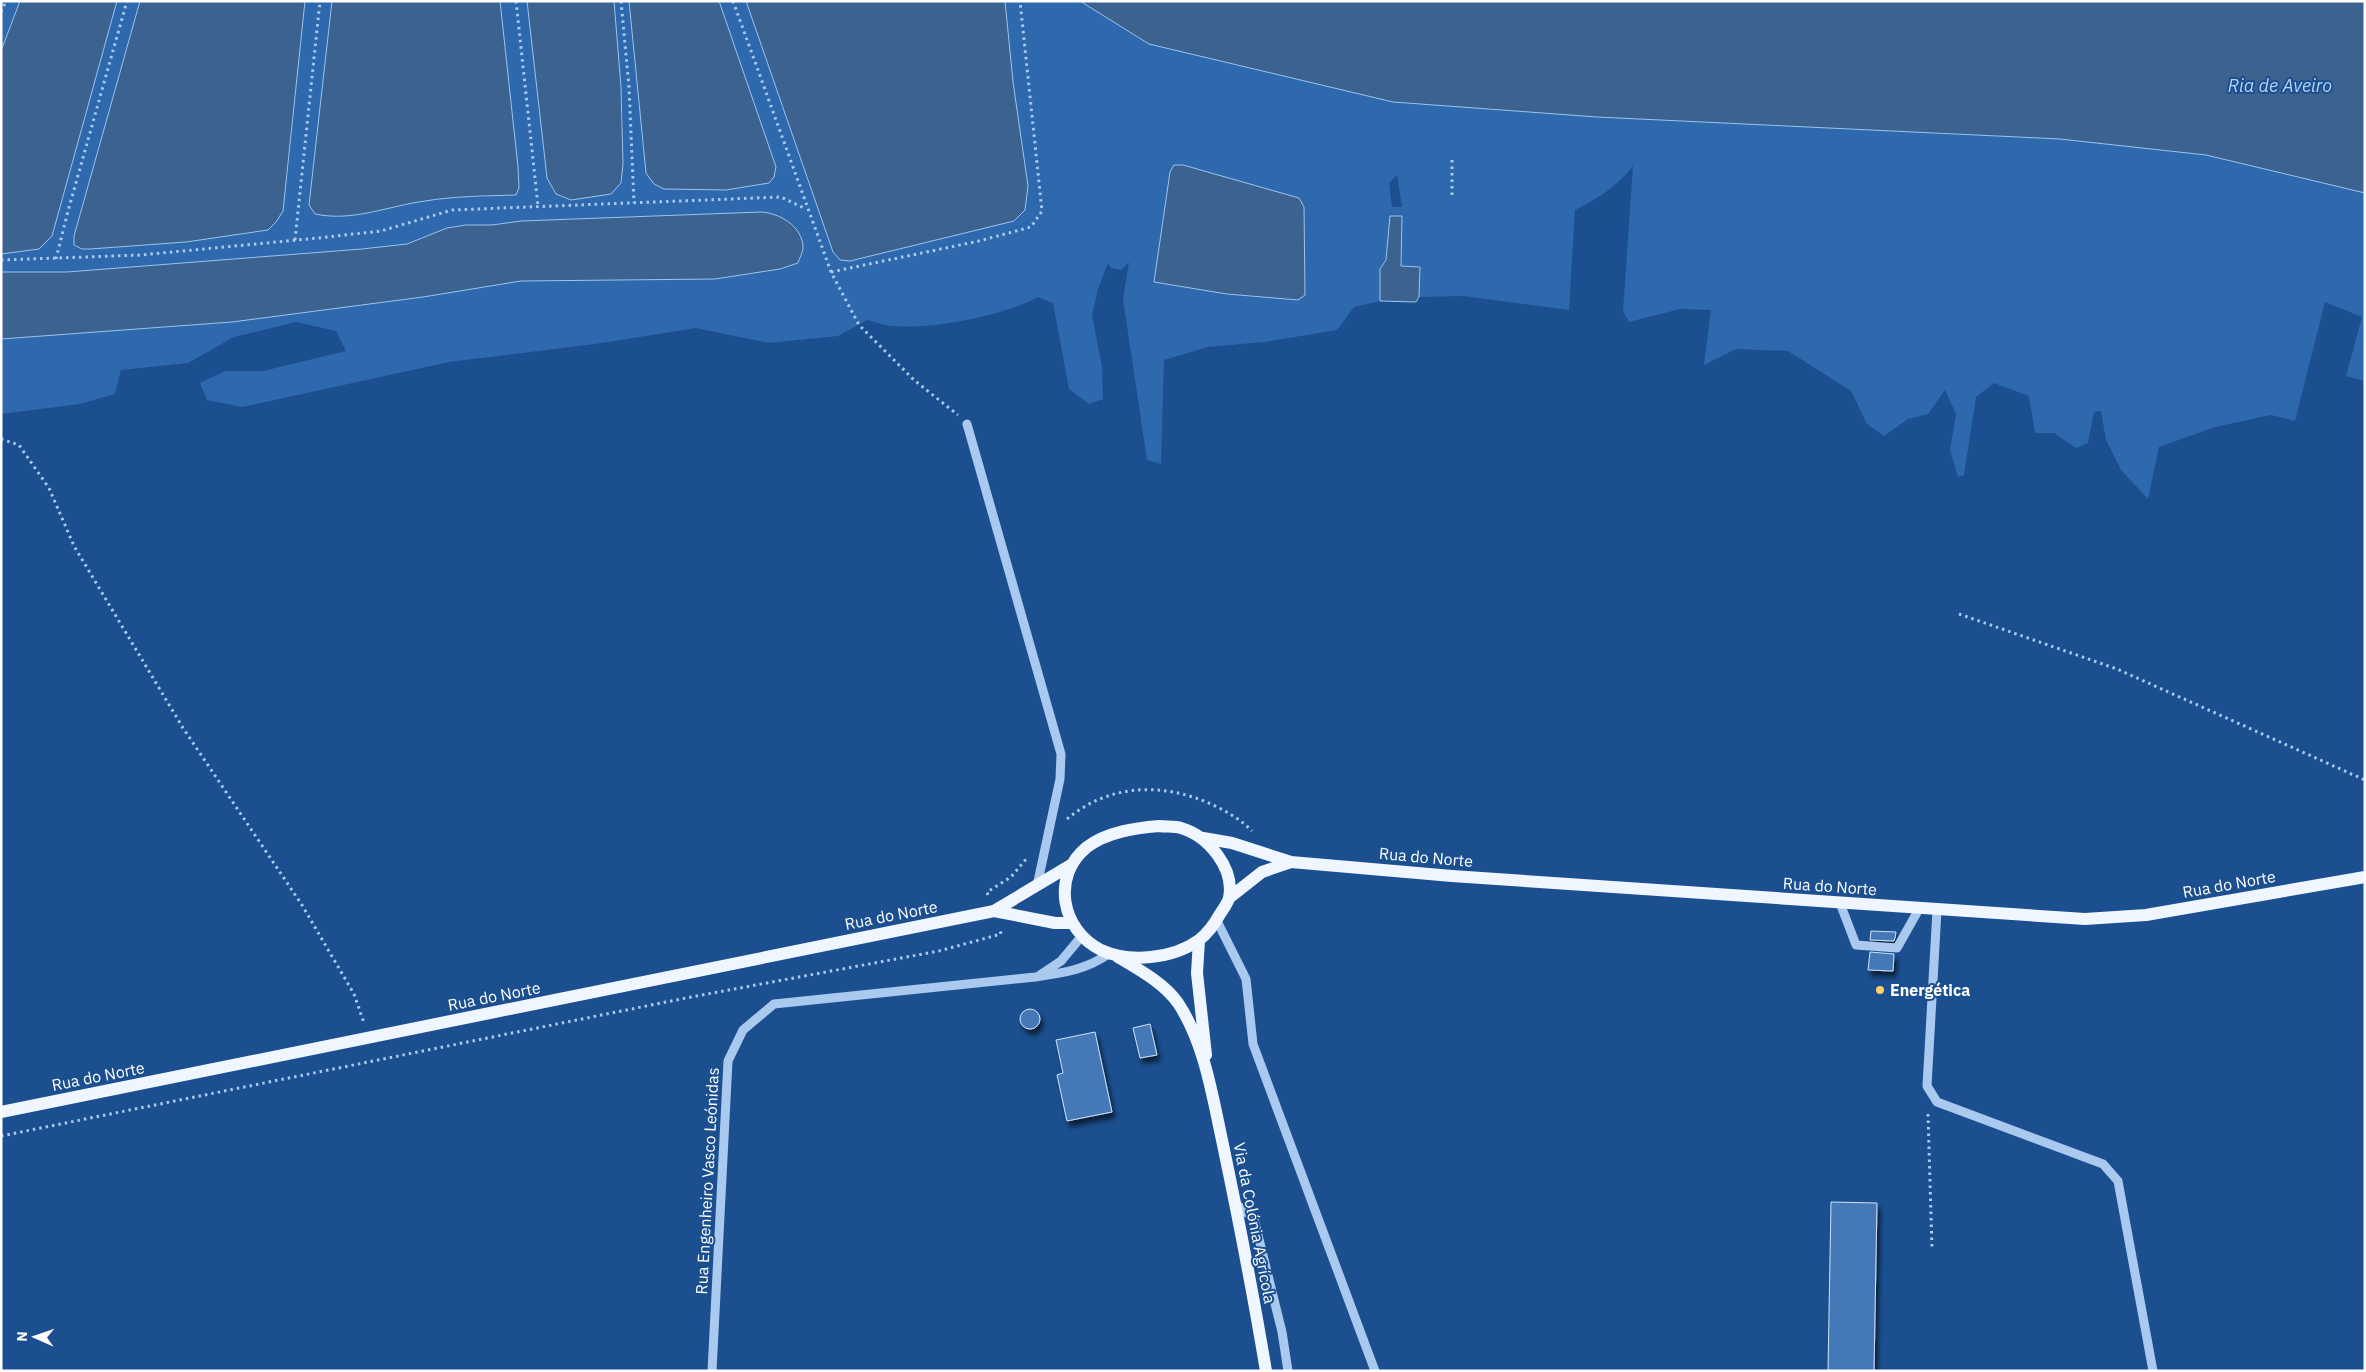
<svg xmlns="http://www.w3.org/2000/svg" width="2366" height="1372" font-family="'IBM Plex Sans',sans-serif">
<defs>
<filter id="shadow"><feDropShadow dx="3" dy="5.5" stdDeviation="2.5" flood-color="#0009"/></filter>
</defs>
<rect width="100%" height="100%" fill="#1b4f8f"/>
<path fill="#2e69ad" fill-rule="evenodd" d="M 1,1 L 20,1 L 1,51 Z
M 117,1 L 140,1 L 74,236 L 90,249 L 186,242 L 268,230 L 287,179 L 305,1 L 332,1 L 309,205 L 316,214 L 357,215 L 423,201 L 466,196 L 483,197 L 519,188 L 500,1 L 527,1 L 547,178 L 556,194 L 621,183 C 627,123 619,61 614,1 L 629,1 L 646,173 L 664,189 L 726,190 L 769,183 L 775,167 L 719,1 L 746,1 L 833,252 L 850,261 L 1014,221 L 1025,210 L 1005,1 L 1080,1 L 1149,44 L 1393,102 L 1597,117 L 2060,139 L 2206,155 L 2365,193 L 2365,381 L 2346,376 L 2362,317 L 2325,302 L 2295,421 L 2271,415 L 2215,427 L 2159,447 L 2148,499 L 2121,470 L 2106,440 L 2101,411 L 2094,412 L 2088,443 L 2076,448 L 2054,433 L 2035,433 L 2029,396 L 1994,383 L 1976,397 L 1964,475 L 1958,477 L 1950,450 L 1956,414 L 1945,390 L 1928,414 L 1908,419 L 1884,436 L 1867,424 L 1851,391 L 1788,351 L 1736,349 L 1704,365 L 1711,310 L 1680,309 L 1629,322 L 1623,311 L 1633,166 C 1618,186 1597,199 1575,210 L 1569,310 L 1463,296 L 1419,297 L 1420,267 L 1400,266 L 1402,217 L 1386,260 L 1380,269 L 1380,301 L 1354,307 L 1337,330 L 1264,342 L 1208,347 L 1164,360 L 1161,464 L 1147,460 L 1123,299 L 1129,262 L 1121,270 L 1111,268 L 1108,263 L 1098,289 L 1092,315 L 1102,367 L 1103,399 L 1089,404 L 1069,389 L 1053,303 L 1038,297 C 1006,315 930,330 894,326 C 885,326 876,322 867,320 L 838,336 L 769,343 L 696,328 L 602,343 L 449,362 L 242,407 L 207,400 L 200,383 L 225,371 L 263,371 L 346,351 L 336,331 L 296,322 L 234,337 L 188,363 L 121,370 L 115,394 L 80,404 L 1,414 L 1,339 L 232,322 L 423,297 L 521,281 L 715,279 L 780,269 L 798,263 L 803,248 L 800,235 L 761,212 L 521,221 L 492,225 L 466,225 L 447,228 L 407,244 L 362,249 L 67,272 L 1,272 L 1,254 L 52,236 ZM 1170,172 L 1238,182 L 1290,195 L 1305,295 L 1298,300 L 1227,294 L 1154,282 ZM 1397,175 L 1402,207 L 1392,207 L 1389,183 Z"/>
<path fill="#3c6290" stroke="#9cc4f0" d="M 20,1 L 117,1 L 52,236 L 39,249 L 1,254 L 1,51 Z
M 140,1 L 305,1 L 283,211 L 276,222 L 268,230 L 186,242 L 90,249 L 82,249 L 74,245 L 74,236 Z
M 332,1 L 500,1 L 518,167 L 519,188 L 516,195 C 486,196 455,196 425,201 C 388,206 353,222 315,214 L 309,205 Z
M 527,1 L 614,1 L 621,87 L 623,164 L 621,183 L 611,194 L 571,200 L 556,194 L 547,178 Z
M 629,1 L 719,1 L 776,167 L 774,177 L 769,183 L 726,190 L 664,189 L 654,184 L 646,173 Z
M 746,1 L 1005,1 L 1013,82 L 1028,186 L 1025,210 L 1014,221 L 850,261 L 840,260 L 833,252 Z
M 1080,1 L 2365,1 L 2365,193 L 2206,155 L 2060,139 L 1597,117 L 1393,102 L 1149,44 Z
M 1174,165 L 1183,165 L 1299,198 L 1304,207 L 1305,295 L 1298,300 L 1227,294 L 1154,282 L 1170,172 Z
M 761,212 C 779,213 803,226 803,248 C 803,252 799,259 798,263 L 780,269 L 715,279 L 521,281 L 423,297 L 232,322 L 1,339 L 1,272 L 67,272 L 362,249 L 407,244 L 447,228 L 466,225 L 492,225 L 521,221 Z
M 1390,216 L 1402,216 L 1401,266 L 1420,267 L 1419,297 L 1416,302 L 1380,301 L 1380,269 L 1386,260 Z"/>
<path fill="#4478b7" stroke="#cfe3fa" filter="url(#shadow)" d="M 1871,931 L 1896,932 L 1895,938 L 1894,941 L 1870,940 Z
M 1870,952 L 1894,954 L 1893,971 L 1868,970 Z
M1020 1019a10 10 0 1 1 20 0a10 10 0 1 1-20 0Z
M 1150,1024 L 1157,1055 L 1140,1058 L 1133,1028 Z
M 1095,1032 L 1112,1112 L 1067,1121 L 1057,1075 L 1063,1073 L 1056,1040 Z
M 1831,1202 L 1877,1203 L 1874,1371 L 1828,1371 Z"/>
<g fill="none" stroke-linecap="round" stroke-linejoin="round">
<path stroke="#a9c9ee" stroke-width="3" stroke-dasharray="2.5 4" stroke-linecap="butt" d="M 516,1 L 538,206
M 621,1 L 629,87 L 634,203
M 733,1 L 831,272 L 859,325 L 914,380 L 958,415
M 1,12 L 6,1
M 1452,160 L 1452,199
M 295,240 L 320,1
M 56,259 L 68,211 L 127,1
M 1,260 L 141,255 L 318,238 L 381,231 L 452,210 L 781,197 L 806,209
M 831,272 L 979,241 L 1031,227 L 1042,211 L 1020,1
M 1,439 L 19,445 L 49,488 L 74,546 L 183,728 L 302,905 L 354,994 L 364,1023
M 1959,614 L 2117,669 L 2365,780
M 1067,819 C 1109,784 1162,782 1211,804 C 1226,811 1240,819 1252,831
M 988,895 L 987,892 L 1011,877 L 1027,858
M 1928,1114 L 1932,1249
M 1,1136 L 686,998 L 939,951 L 1001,934 L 1000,930"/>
<path stroke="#a9c9ee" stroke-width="9" d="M 967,424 L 1061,754 L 1060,779 L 1037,886
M 1840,903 L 1856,945 L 1897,948 L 1919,909
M 1937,910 L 1927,1086 L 1937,1102 L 2103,1164 L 2118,1181 L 2153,1371
M 1217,921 L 1246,979 L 1253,1044 L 1375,1371
M 1040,975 L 1061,961 L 1081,937
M 1235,1203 L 1254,1219 L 1282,1332 L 1288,1371
M 712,1371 L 728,1061 L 743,1030 L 774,1004 L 1035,977 C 1063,973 1086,970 1110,953"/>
<path stroke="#f0f6ff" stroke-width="12" d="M 1159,826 C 1166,827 1175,826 1181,828 C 1208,836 1235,868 1229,898 C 1228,903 1223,909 1220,914 C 1215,923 1207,934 1199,940 C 1173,959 1129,963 1101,950 C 1061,930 1051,876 1087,847 C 1107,832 1135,828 1159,826 Z
M 1203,838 L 1232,843 L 1291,862 L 1452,876 L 2085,919 L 2146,915 L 2365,877
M 1229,898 L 1262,872 L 1291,862
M 994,911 L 1055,923 L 1071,923
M 1199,940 L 1197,973 L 1206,1055
M 1118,957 C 1138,969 1164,983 1178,1003 C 1204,1042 1212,1094 1222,1140 C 1238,1216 1253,1293 1266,1371
M 1,1112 L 994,911 L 1071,865"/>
</g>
<circle fill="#ffd166" stroke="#1b4f8f" stroke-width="2" cx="1880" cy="990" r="5"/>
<g text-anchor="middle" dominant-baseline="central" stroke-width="4" stroke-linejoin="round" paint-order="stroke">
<g font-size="16" fill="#fff" stroke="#1b4f8f">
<text transform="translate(1426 857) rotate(5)">Rua do Norte</text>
<text transform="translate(2229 884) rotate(-10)">Rua do Norte</text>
<text transform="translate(1830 886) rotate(4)">Rua do Norte</text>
<text transform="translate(891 915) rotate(-11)">Rua do Norte</text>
<text transform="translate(494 996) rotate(-11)">Rua do Norte</text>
<text transform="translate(98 1076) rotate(-11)">Rua do Norte</text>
<text transform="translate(707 1181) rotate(-87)">Rua Engenheiro Vasco Leónidas</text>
<text transform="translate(1255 1223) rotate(79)">Via da Colónia Agrícola</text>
</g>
<g font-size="16" font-weight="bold" fill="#fff" stroke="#1b4f8f" text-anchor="start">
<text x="1890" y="990">Energética</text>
</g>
<g font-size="18" font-style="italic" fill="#b5d3f5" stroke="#1b4f8f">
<text x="2280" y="85">Ria de Aveiro</text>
</g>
</g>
<rect width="2366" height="1372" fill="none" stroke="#ffffff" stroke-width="5"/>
<g transform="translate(35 1337) rotate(272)" stroke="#1b4f8f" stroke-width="4" paint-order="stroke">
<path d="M0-4L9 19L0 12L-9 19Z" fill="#ffffff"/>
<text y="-8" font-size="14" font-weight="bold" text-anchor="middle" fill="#ffffff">N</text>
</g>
</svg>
